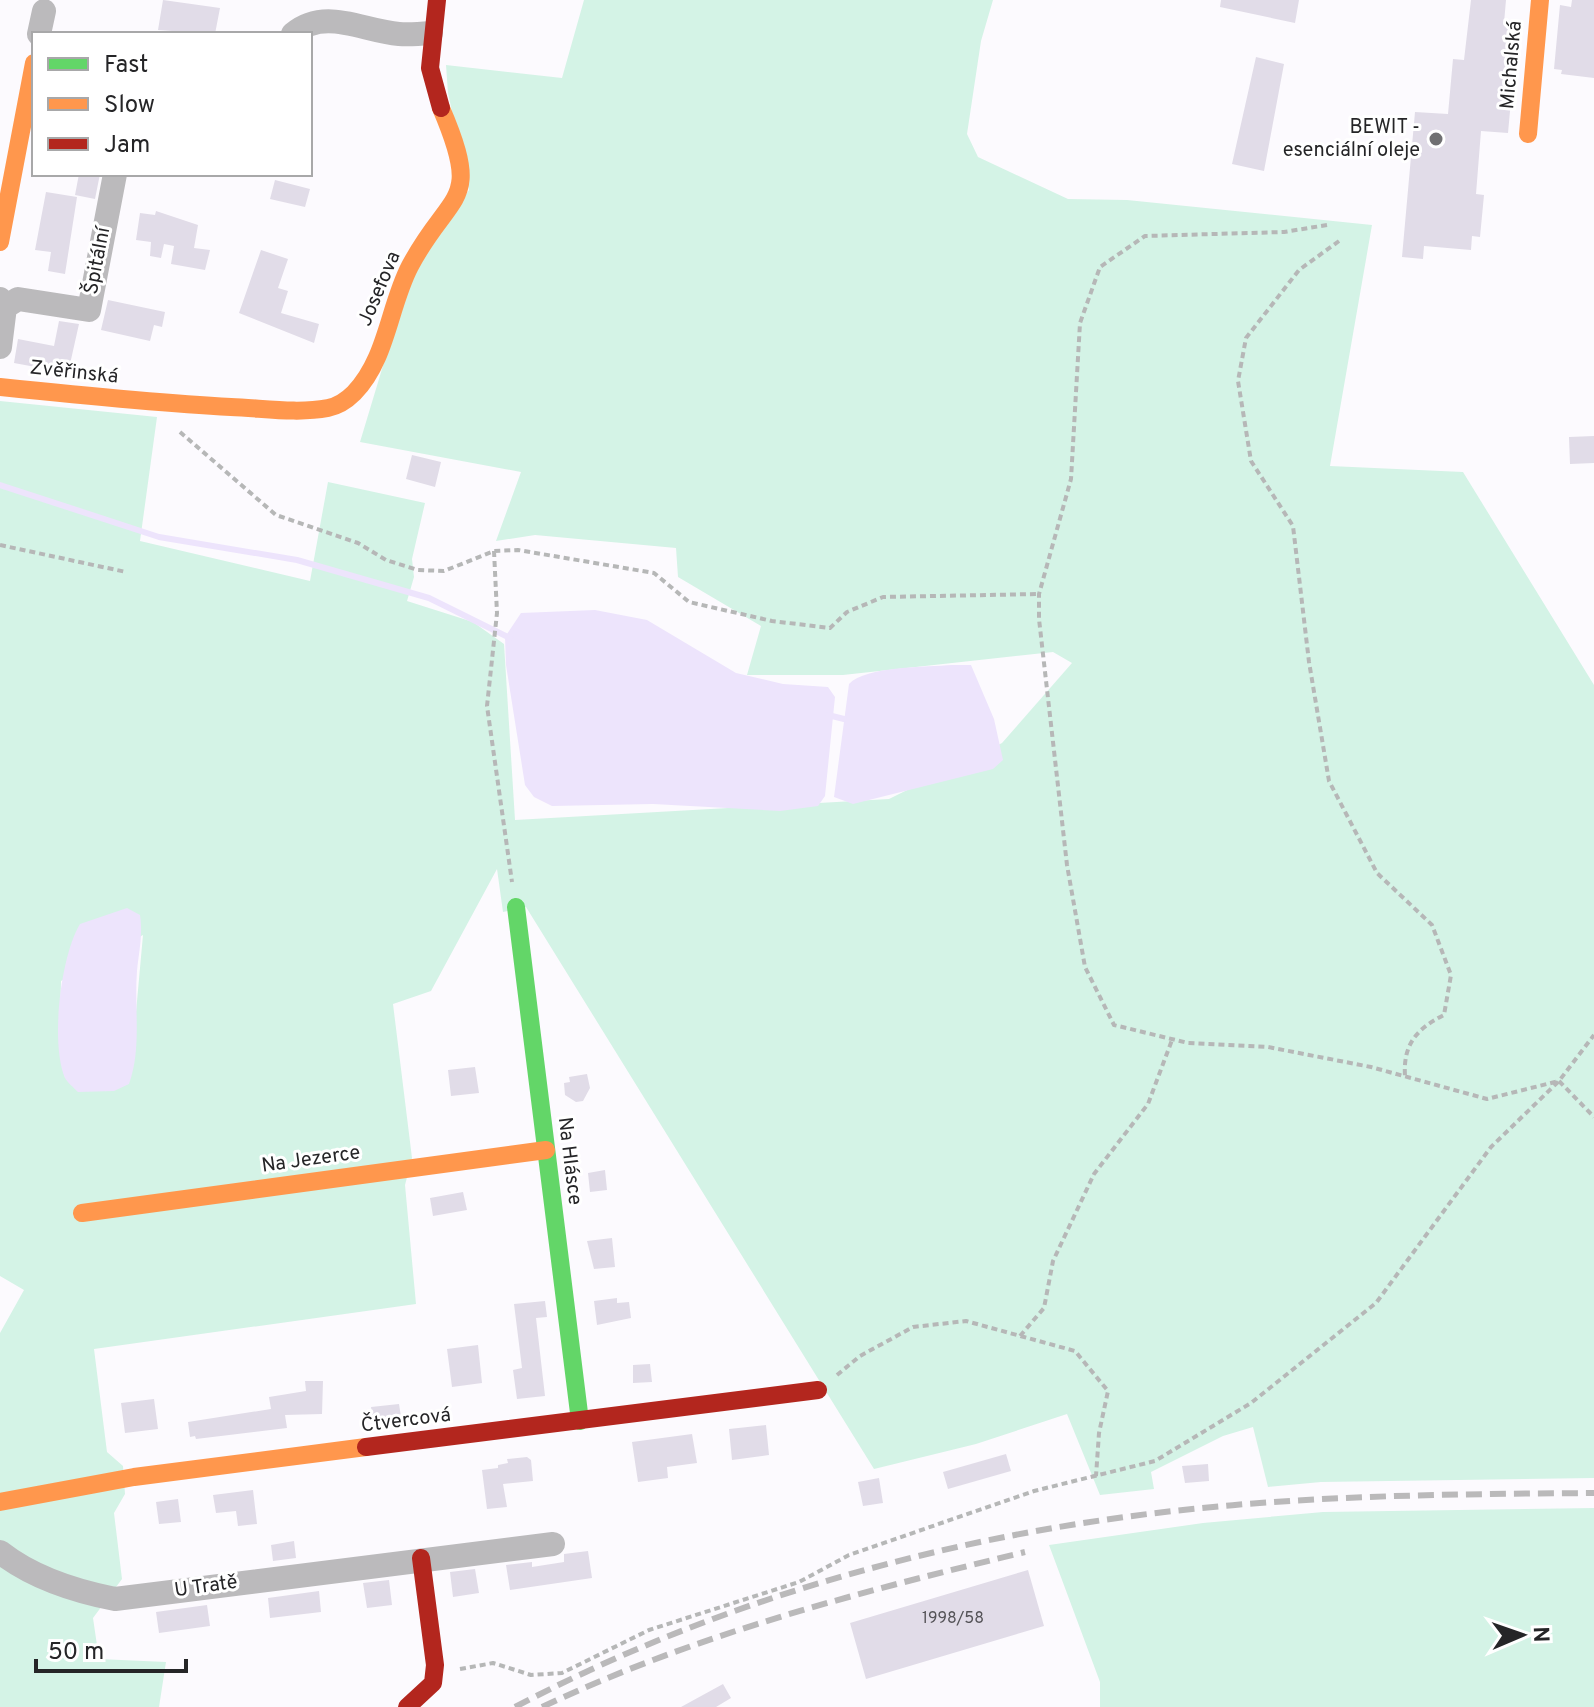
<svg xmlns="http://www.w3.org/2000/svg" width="1594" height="1707" font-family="Overpass,sans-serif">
<rect width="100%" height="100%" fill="#fcfafe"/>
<path fill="#d4f3e6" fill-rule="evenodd" d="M 584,0 L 993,0 L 981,41 L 967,134 L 978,157 L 1068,199 L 1127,200 L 1372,225 L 1330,466 L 1463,472 L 1594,685 L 1594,1478 L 1321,1482 L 1268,1487 L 1253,1427 L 1223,1436 L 1151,1472 L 1154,1489 L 1100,1495 L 1067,1414 L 976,1444 L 874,1469 L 526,907 L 503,912 L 497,869 L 431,991 L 393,1004 L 412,1158 L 405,1185 L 416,1304 L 94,1349 L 107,1452 L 123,1466 L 125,1494 L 114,1513 L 122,1579 L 93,1618 L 99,1659 L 166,1662 L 159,1707 L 0,1707 L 0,1333 L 24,1290 L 0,1276 L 0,401 L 157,417 L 140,541 L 310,581 L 328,482 L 425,503 L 412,559 L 414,577 L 407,601 L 473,622 L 504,644 L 515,820 L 889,799 L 1002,743 L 1072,663 L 1053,652 L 843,675 L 747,675 L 761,626 L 678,577 L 676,548 L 535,535 L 496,541 L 521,472 L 360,442 L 410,276 L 469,190 L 448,93 L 446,65 L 562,78 ZM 143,935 L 136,1012 L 65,1078 L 60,1033 L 61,981 Z
M 1594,1508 L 1594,1707 L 1100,1707 L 1100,1682 L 1049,1545 L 1203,1523 L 1323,1512 Z"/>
<path fill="#ede4fc" d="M 595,610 L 647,620 L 736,673 L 783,684 L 828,687 L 835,697 L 825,796 L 818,806 L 780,811 L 653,804 L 552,806 L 534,797 L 525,785 L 506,665 L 505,637 L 521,613 Z
M 952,665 L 971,665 L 994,719 L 1003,760 L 993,769 L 853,804 L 834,797 L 849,684 C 866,666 927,667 952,665 Z
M 127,908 L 140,915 C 143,935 139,951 137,971 C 134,1009 142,1048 129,1084 L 114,1091 L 78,1092 C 74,1088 67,1082 65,1078 C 50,1043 61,955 80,924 Z"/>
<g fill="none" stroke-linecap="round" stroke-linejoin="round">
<path stroke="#ede4fc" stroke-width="6" d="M 0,485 L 159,537 L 297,560 L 429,598 L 510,638
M 828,715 L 844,719"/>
</g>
<path fill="#e1dce8" d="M 163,0 L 220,8 L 215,34 L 158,30 Z
M 1221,0 L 1299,0 L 1295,23 L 1220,7 Z
M 1471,0 L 1506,0 L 1504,23 L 1518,24 L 1508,133 L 1481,131 L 1476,194 L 1484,195 L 1480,237 L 1472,236 L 1471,250 L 1424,246 L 1423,259 L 1402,257 L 1415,112 L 1448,114 L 1453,59 L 1464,60 Z
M 1572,0 L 1594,0 L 1594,78 L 1561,74 L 1562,70 L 1554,69 L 1560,5 L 1571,7 Z
M 1256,57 L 1284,64 L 1264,171 L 1232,164 Z
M 79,174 L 100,174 L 95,199 L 75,195 Z
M 275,180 L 310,189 L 305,207 L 270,199 Z
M 46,192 L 77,197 L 65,274 L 48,271 L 51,252 L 35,250 Z
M 156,211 L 198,225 L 194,248 L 210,250 L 205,270 L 171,264 L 174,246 L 164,244 L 161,258 L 150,256 L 151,242 L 136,240 L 140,213 L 155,215 Z
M 261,250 L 288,259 L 278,288 L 288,291 L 281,313 L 319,324 L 314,343 L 239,313 Z
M 108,300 L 165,312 L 162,327 L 154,325 L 150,341 L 101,330 Z
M 59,321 L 79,324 L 68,373 L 14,363 L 18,339 L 54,346 Z
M 1594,436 L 1594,463 L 1570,464 L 1569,437 Z
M 412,455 L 441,462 L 435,487 L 406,479 Z
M 475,1067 L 479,1093 L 451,1096 L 448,1070 Z
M 587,1074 L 590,1088 L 583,1101 L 576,1102 L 565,1095 L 564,1083 L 570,1082 L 569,1077 Z
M 605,1170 L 607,1190 L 590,1192 L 588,1173 Z
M 463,1192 L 467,1210 L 433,1216 L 430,1198 Z
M 612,1238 L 615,1267 L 594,1269 L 587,1241 Z
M 617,1298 L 617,1303 L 629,1302 L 631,1318 L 597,1325 L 594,1301 Z
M 545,1301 L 547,1317 L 536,1318 L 545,1396 L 517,1399 L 513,1370 L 522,1368 L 514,1304 Z
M 478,1345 L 482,1383 L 452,1387 L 447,1349 Z
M 650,1364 L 652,1382 L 633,1383 L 633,1365 Z
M 305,1381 L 323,1381 L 322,1414 L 285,1415 L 287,1428 L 196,1439 L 195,1436 L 190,1437 L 188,1422 L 271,1409 L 269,1397 L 306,1391 Z
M 154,1399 L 158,1429 L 125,1433 L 121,1403 Z
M 399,1404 L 402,1423 L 374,1426 L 371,1407 Z
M 766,1425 L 769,1455 L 732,1460 L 729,1429 Z
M 692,1434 L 697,1463 L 667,1467 L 668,1478 L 638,1482 L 632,1442 Z
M 1006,1454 L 1011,1471 L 948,1489 L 943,1472 Z
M 527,1457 L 531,1460 L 533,1481 L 503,1484 L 507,1507 L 487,1509 L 482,1470 L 498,1468 L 498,1465 L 508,1463 L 507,1459 Z
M 1208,1464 L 1209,1481 L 1185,1483 L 1182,1466 Z
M 879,1478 L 883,1503 L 863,1506 L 858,1482 Z
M 253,1490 L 257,1524 L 238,1526 L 236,1511 L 216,1513 L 213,1495 Z
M 178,1499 L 181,1522 L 159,1524 L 156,1502 Z
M 294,1541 L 296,1558 L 273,1561 L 271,1545 Z
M 588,1551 L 592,1578 L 510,1590 L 506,1565 L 532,1562 L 532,1567 L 564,1562 L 564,1554 Z
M 475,1569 L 479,1593 L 453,1597 L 450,1572 Z
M 1028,1570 L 1044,1626 L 866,1679 L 850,1623 Z
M 389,1580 L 392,1605 L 367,1608 L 363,1583 Z
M 319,1591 L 321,1612 L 270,1618 L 268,1598 Z
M 207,1605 L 210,1626 L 159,1633 L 156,1612 Z
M 723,1684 L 731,1698 L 716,1707 L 681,1707 Z"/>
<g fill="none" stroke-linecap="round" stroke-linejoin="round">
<path stroke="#b6b7b7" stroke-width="4" stroke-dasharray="6 4" stroke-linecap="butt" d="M 1327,225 L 1284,232 L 1145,236 L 1100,267 L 1080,323 L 1071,479 L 1039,594 L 1039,619 L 1067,865 L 1085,967 L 1114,1025 L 1188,1043 L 1268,1047 L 1371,1067 L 1487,1099 L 1559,1081
M 1339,241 L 1299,270 L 1246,338 L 1238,381 L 1251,461 L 1293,526 L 1309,662 L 1329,781 L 1377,873 L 1432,925 L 1451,975 L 1444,1015 C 1416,1029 1403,1045 1405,1076
M 180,432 L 276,515 L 358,543 L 386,560 L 418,570 L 444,571 L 494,551 L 518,550 L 654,573 L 689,602 L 772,621 L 830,628 L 847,612 L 883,597 L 1039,594
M 0,545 L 126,572
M 494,551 L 497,613 L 487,706 L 512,882
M 1559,1081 L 1594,1117
M 1020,1336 L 1044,1308 L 1053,1261 L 1094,1174 L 1148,1104 L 1172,1040
M 837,1375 L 860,1356 L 913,1327 L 966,1321 L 1075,1351 L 1108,1391 L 1099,1433 L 1096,1476
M 460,1669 L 493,1663 L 531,1675 L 562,1673 L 649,1630 L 799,1582 L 849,1555 L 1034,1491 L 1155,1461 L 1251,1403 L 1376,1303 L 1491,1147 L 1559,1081 L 1594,1035"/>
<path stroke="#bbbabc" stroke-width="24" d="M 39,34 L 44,11
M 293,34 C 325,7 362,31 399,34 C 409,35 420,34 431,33
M 0,299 L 5,307 L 0,347
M 5,307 L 18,299 L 89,310 L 115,174
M 0,1552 C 33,1578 74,1591 115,1599 L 553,1544"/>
<path stroke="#63d668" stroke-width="18" d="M 516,907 L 580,1421"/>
<path stroke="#ff974d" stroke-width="18" d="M 1528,134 L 1540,0
M 0,242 L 34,63
M 0,387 C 77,395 154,403 231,407 C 262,408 297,414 328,408 C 338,406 347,400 354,393 C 387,359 389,306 410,266 C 451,189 483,206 441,108
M 82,1213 L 546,1150
M 0,1502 L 134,1477 L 366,1447"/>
<path stroke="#b3261e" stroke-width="18" d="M 437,0 L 430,68 L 441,108
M 366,1447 L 818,1390
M 407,1707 L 433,1683 L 435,1665 L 421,1558"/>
<path stroke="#bab9ba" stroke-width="6" stroke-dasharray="16 8" stroke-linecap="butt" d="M 515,1707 C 726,1596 965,1531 1202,1508 C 1332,1495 1463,1494 1594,1493
M 542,1707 C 697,1634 859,1592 1025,1552"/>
</g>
<circle fill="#707072" stroke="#fff" stroke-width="3" cx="1436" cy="139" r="8"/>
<g text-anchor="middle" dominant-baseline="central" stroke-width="6" stroke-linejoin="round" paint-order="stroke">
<g font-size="16" fill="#545357">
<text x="953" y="1619">1998/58</text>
</g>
<g font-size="20" fill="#252527" stroke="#fff">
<text transform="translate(1512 65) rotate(-85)">Michalská</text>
<text transform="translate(98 261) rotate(-79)">Špitální</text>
<text transform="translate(380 289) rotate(-67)">Josefova</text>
<text transform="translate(74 373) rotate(6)">Zvěřinská</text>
<text transform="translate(311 1160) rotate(-8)">Na Jezerce</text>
<text transform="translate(569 1161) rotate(83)">Na Hlásce</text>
<text transform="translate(406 1421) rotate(-7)">Čtvercová</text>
<text transform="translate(206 1587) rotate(-8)">U Tratě</text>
</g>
<g font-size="20" fill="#252527" stroke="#fff" text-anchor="end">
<text x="1420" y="128">BEWIT -<tspan x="1420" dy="23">esenciální oleje</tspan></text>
</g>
</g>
<rect x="32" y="32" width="280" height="144" fill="#ffffff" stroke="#a8a8a9" stroke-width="2"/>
<rect x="48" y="58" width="40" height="12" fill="#63d668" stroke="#a8a8a9" stroke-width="2"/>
<text x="104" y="72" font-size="24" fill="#252527">Fast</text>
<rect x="48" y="98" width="40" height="12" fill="#ff974d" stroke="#a8a8a9" stroke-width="2"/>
<text x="104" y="112" font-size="24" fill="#252527">Slow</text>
<rect x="48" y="138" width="40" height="12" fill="#b3261e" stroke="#a8a8a9" stroke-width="2"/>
<text x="104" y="152" font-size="24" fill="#252527">Jam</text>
<g transform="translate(1522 1635) rotate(88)" stroke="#ffffff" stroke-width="6" paint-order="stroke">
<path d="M0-6L14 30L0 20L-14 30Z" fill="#252527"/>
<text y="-12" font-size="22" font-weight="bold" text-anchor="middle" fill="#252527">N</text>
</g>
<path d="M36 1659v12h150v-12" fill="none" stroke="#252527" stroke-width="4"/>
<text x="48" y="1659" font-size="24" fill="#252527" stroke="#ffffff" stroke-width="6" paint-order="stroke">50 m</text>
</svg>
